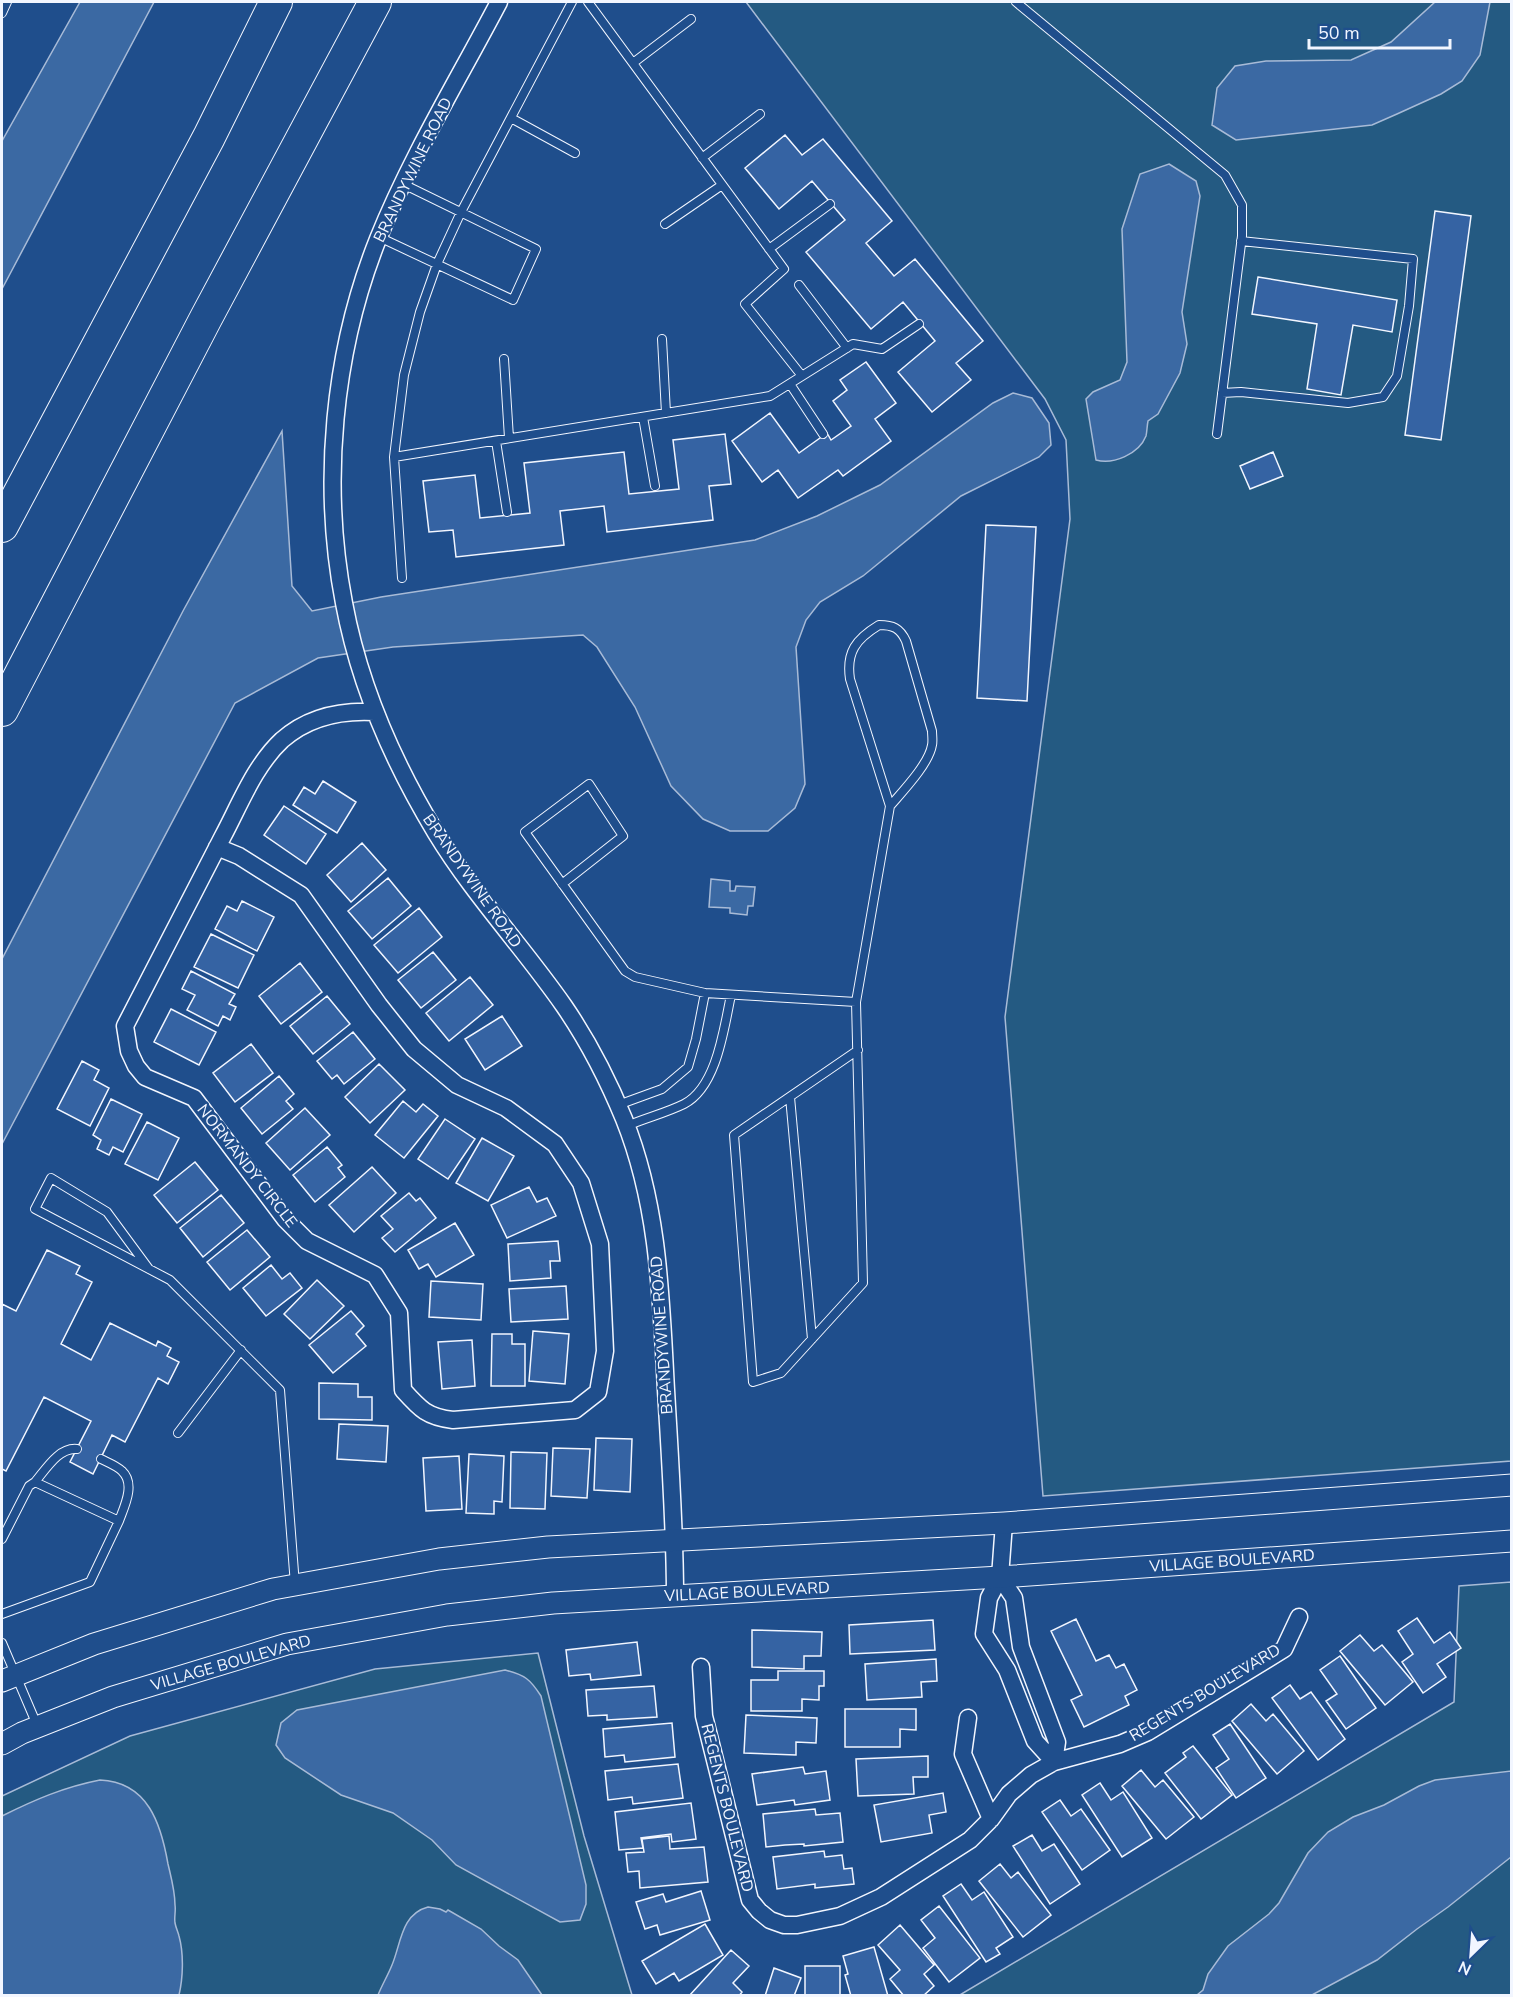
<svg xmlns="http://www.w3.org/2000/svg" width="1513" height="1997" font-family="'Nunito Sans',sans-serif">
<rect width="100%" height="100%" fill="#1f4e8c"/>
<path fill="#245a82" stroke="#a8bbd7" stroke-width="1.5" d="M 746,2 L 1511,2 L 1511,1461 L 1043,1496 L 1005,1017 L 1070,519 L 1066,440 L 1045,399 Z
M 1511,1582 L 1511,1995 L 958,1996 L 1454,1702 L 1459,1586 Z
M 538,1653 L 584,1836 L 632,1995 L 2,1995 L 2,1796 L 130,1736 L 375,1669 Z"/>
<path fill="#3b69a3" stroke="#a8bbd7" stroke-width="1.5" d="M 80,2 L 154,2 L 2,289 L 2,141 Z
M 1435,2 L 1490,2 L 1480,55 L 1462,81 L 1441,94 L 1397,114 L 1372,125 L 1236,140 L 1212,125 L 1217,88 L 1235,66 L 1266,61 L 1351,60 L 1391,42 Z
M 1169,164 L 1196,181 L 1200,196 L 1182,312 L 1187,344 L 1180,373 L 1158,414 L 1148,421 C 1147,426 1147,432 1146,436 C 1139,454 1113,465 1096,460 L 1086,399 L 1093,392 L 1120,380 L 1127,362 L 1122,229 L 1140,174 Z
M 1013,393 L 1032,398 L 1049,423 L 1051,445 L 1039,457 L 961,496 L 863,576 L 820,602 L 806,620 L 796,647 L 805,784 L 795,808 L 768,831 L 730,831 L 703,819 L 671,786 L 635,707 L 597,647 L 583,635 L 393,647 L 318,658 L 235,703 L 2,1144 L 2,959 L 183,611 L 282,431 L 292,586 L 312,611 L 381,597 L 755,540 L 817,516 L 880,485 L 993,403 Z
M 711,879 L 730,881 L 730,891 L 735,891 L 736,886 L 755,887 L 753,906 L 748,906 L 747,915 L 730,913 L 730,908 L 709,907 Z
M 505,1670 C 525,1675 530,1679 541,1696 L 586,1885 L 586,1904 L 580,1920 L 560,1922 L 456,1865 L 432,1840 L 393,1813 L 341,1795 L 285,1758 L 276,1745 L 281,1723 L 297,1710 Z
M 1511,1771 L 1511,1857 L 1448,1907 L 1417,1929 L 1377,1960 L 1312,1995 L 1197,1995 L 1203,1990 L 1208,1974 L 1228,1946 L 1269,1914 L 1279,1903 L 1308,1853 L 1328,1832 L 1353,1817 L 1384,1805 L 1419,1786 L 1435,1780 Z
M 100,1780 C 148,1782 161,1824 168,1864 C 171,1877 175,1891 175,1905 C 176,1911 174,1917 175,1923 C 176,1928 178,1932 179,1936 C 184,1954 183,1978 179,1995 L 2,1995 L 2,1816 C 34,1800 64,1787 100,1780 Z
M 428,1907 L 440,1909 L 446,1912 L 448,1910 L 481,1929 L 499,1946 L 518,1960 L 542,1995 L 378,1995 C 382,1985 388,1975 392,1965 C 401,1944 401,1914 428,1907 Z"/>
<path fill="#3563a3" stroke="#f2f6ff" stroke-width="1.5" d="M 785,135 L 802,155 L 823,139 L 892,221 L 866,243 L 894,276 L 915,259 L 983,341 L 956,363 L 971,380 L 932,412 L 898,372 L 935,341 L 903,302 L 871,329 L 806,252 L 845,220 L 812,181 L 779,209 L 745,168 Z
M 1435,211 L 1471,216 L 1441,440 L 1405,435 Z
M 1258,277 L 1397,300 L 1392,332 L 1353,325 L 1341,395 L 1307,389 L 1317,324 L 1252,314 Z
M 866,362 L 896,403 L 875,419 L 891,441 L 843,476 L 838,470 L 798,498 L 778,470 L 762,482 L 732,441 L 770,413 L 799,453 L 827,433 L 831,440 L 851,426 L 833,401 L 847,390 L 840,380 Z
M 725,434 L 731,484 L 709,486 L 713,520 L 607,532 L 604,506 L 560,511 L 564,545 L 456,557 L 453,530 L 429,532 L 423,481 L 475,475 L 480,518 L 530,513 L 524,463 L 624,452 L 629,494 L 679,489 L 673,440 Z
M 1273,452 L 1283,476 L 1250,489 L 1240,466 Z
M 986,525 L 1036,527 L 1027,701 L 977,698 Z
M 323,781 L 356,802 L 337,833 L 293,805 L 304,787 L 315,794 Z
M 284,806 L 326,834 L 306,864 L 264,835 Z
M 362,843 L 386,870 L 351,902 L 327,875 Z
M 388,878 L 411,906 L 372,939 L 348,911 Z
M 242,901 L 274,917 L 257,951 L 215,929 L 227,906 L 237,911 Z
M 419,908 L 442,937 L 398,973 L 374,945 Z
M 211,934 L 254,955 L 238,988 L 194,967 Z
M 433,952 L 456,980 L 421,1008 L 398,980 Z
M 300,963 L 322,992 L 281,1024 L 259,996 Z
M 191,971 L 235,994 L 229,1004 L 236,1007 L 230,1020 L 223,1016 L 218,1026 L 187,1010 L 195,995 L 182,989 Z
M 470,977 L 493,1005 L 449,1041 L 426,1013 Z
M 327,996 L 350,1024 L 313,1054 L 290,1026 Z
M 171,1009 L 216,1032 L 199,1065 L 154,1042 Z
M 502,1016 L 522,1046 L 485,1070 L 465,1039 Z
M 353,1032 L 375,1059 L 344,1084 L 337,1075 L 332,1079 L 317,1061 Z
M 251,1044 L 273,1073 L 235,1102 L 213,1073 Z
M 82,1061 L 99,1070 L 94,1080 L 109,1088 L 90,1126 L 57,1109 Z
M 379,1064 L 405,1090 L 370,1123 L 345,1097 Z
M 279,1076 L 294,1094 L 286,1101 L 293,1109 L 262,1134 L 241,1108 Z
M 111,1099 L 142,1114 L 123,1152 L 113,1147 L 109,1155 L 97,1149 L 101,1140 L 93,1135 Z
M 403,1101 L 416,1112 L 423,1104 L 438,1116 L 404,1158 L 375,1135 Z
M 305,1108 L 330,1135 L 290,1170 L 266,1143 Z
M 445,1119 L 475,1139 L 448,1179 L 418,1159 Z
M 147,1122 L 179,1138 L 158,1180 L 125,1164 Z
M 482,1138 L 514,1156 L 488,1201 L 456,1183 Z
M 327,1147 L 342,1165 L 338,1168 L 345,1177 L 315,1202 L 293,1175 Z
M 195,1162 L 218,1190 L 177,1223 L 154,1195 Z
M 372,1167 L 396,1193 L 354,1232 L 329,1205 Z
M 529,1187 L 537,1202 L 547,1198 L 556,1216 L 507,1238 L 491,1205 Z
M 409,1193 L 416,1201 L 420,1198 L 436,1218 L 395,1252 L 382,1238 L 393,1229 L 381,1216 Z
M 221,1195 L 244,1223 L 203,1257 L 180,1228 Z
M 455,1223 L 474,1255 L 436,1277 L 428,1264 L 419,1269 L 408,1250 Z
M 247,1230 L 270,1257 L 230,1290 L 207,1262 Z
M 558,1241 L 560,1261 L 550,1261 L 551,1278 L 510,1281 L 508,1244 Z
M 47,1250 L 80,1266 L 76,1274 L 92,1282 L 61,1344 L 91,1360 L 110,1323 L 156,1346 L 158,1341 L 171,1348 L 167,1356 L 179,1362 L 168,1384 L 158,1378 L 125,1442 L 112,1435 L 93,1474 L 70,1462 L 91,1421 L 44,1397 L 6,1471 L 2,1469 L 2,1304 L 16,1311 Z
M 271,1265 L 282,1279 L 290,1273 L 302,1288 L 266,1316 L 243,1288 Z
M 317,1280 L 344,1306 L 310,1339 L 284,1314 Z
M 431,1281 L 483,1284 L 481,1320 L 429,1317 Z
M 566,1286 L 568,1319 L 511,1322 L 509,1289 Z
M 351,1311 L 364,1326 L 356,1334 L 366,1346 L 333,1373 L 309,1345 Z
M 533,1331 L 569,1334 L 565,1384 L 529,1381 Z
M 492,1334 L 512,1334 L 512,1344 L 525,1344 L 525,1386 L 491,1386 Z
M 472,1340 L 475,1386 L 442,1389 L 438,1342 Z
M 319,1383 L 358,1384 L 358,1397 L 372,1397 L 372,1420 L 319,1419 Z
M 339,1424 L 388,1426 L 386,1462 L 337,1459 Z
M 596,1438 L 632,1439 L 630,1492 L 594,1490 Z
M 553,1448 L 590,1449 L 587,1498 L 551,1496 Z
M 511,1452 L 547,1453 L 545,1509 L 510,1508 Z
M 469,1454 L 504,1456 L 502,1502 L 494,1501 L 494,1514 L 466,1513 Z
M 459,1456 L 462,1509 L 426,1511 L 423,1458 Z
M 1417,1618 L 1434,1643 L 1450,1632 L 1461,1648 L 1437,1664 L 1446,1677 L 1423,1693 L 1402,1662 L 1413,1654 L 1398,1631 Z
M 1076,1619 L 1096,1661 L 1109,1655 L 1116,1668 L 1124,1664 L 1137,1690 L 1125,1696 L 1129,1705 L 1084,1727 L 1071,1700 L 1082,1695 L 1051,1631 Z
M 933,1620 L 935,1650 L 850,1654 L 849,1625 Z
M 752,1630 L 822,1632 L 821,1656 L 804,1656 L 804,1669 L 752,1667 Z
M 1360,1635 L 1374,1651 L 1382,1645 L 1413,1682 L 1385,1705 L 1340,1651 Z
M 637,1642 L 641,1675 L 591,1680 L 590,1674 L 569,1676 L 566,1650 Z
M 1340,1656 L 1376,1708 L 1346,1729 L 1326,1701 L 1337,1694 L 1320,1670 Z
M 936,1659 L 937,1681 L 921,1682 L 922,1697 L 867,1700 L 865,1664 Z
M 778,1671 L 824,1671 L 824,1686 L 819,1686 L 819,1700 L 802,1699 L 802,1711 L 751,1711 L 751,1680 L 778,1680 Z
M 1290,1685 L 1300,1699 L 1311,1692 L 1345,1739 L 1318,1760 L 1272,1698 Z
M 654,1686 L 657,1717 L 607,1720 L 607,1715 L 588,1716 L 586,1690 Z
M 1251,1704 L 1266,1721 L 1273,1714 L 1304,1751 L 1277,1774 L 1232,1721 Z
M 845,1709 L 916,1709 L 916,1730 L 900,1729 L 900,1747 L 845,1747 Z
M 746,1715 L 817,1718 L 816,1743 L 796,1742 L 796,1755 L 744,1753 Z
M 672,1723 L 675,1757 L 625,1762 L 624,1755 L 605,1757 L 603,1729 Z
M 1230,1724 L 1266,1778 L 1236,1798 L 1216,1768 L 1229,1759 L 1213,1735 Z
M 1193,1746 L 1232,1795 L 1201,1819 L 1165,1773 L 1186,1757 L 1183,1753 Z
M 928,1756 L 928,1777 L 913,1777 L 914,1794 L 858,1796 L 856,1759 Z
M 678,1764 L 683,1798 L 633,1804 L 632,1797 L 608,1800 L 605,1771 Z
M 803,1767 L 805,1774 L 826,1771 L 830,1800 L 795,1805 L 794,1800 L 757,1805 L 752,1774 Z
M 1141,1770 L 1155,1787 L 1163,1780 L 1194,1817 L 1166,1839 L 1122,1786 Z
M 1100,1783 L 1111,1800 L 1123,1792 L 1152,1838 L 1122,1857 L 1082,1795 Z
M 943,1793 L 946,1812 L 929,1815 L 932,1833 L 881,1842 L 874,1805 Z
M 1060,1800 L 1071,1816 L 1081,1809 L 1110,1850 L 1082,1870 L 1042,1812 Z
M 691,1803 L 696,1839 L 672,1842 L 671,1834 L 641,1838 L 643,1848 L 619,1850 L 615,1812 Z
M 815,1809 L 816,1815 L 840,1813 L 843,1842 L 804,1846 L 804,1844 L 785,1845 L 766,1847 L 763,1814 Z
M 1032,1835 L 1042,1851 L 1054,1844 L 1080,1884 L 1050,1904 L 1013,1846 Z
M 669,1836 L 670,1849 L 704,1847 L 708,1882 L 640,1888 L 639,1871 L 628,1872 L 626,1853 L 644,1852 L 642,1839 Z
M 824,1851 L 825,1857 L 842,1855 L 844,1869 L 852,1868 L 854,1884 L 815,1888 L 815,1884 L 777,1889 L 773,1857 Z
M 1000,1864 L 1011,1878 L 1018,1872 L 1051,1915 L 1023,1937 L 979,1881 Z
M 961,1884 L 972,1900 L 984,1892 L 1013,1937 L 996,1948 L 1000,1954 L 986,1962 L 943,1896 Z
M 701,1891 L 710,1920 L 660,1935 L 657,1925 L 645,1929 L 636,1902 L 663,1894 L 666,1902 Z
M 939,1906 L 980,1958 L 949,1982 L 923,1948 L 935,1938 L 921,1920 Z
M 705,1924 L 723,1955 L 679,1981 L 674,1973 L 656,1984 L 642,1961 Z
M 900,1925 L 934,1965 L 924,1974 L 934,1986 L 923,1996 L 904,1996 L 890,1979 L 900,1970 L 878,1945 Z
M 874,1947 L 888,1996 L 851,1996 L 845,1975 L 848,1974 L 843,1956 Z
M 731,1950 L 749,1966 L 733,1983 L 742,1992 L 739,1996 L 689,1996 Z
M 805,1966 L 840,1966 L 840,1996 L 805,1996 Z
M 774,1968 L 801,1978 L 794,1996 L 765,1996 Z"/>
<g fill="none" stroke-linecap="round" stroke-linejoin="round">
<g stroke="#f2f6ff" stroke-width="10">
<path id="service" d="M 588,2 L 784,269 L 745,304 L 802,376
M 1016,2 L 1225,175 L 1242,205 L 1242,236 L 1217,434
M 2,13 L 7,2
M 633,63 L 691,19
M 511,118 L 575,153
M 702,158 L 760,114
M 665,224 L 722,185
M 379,237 L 513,300 L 536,249 L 403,184
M 769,249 L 830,204
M 799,285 L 847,348
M 662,339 L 666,413
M 504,359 L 509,438
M 790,384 L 823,434
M 1222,393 L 1241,392 L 1348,403 L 1383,397 L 1397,376 L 1409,306 L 1413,259 L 1241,241
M 643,417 L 655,486
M 496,441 L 507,512
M 394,457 L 770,396 L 853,344 L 882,349 L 919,324
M 402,578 L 394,457 L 404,375 L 420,312 L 437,264 L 461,212 L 572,2
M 562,884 L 623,836 L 589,784 L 525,832 L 625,971 L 635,977 L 705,993 L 856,1002 L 890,806 L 850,679 C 846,652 856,639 879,625 C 893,625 900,628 906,641 L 932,731 C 932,735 933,741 932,745 C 929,764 902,792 890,806
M 856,1002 L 863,1283 L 781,1373 L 753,1382 L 734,1135 L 858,1050
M 790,1097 L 812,1339
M 618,1105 L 662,1089 L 688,1067 L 696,1039 L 705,993
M 627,1126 C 645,1118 666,1113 684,1104 C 717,1087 724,1028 731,995
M 149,1269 L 107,1212 L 51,1178 L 35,1209 L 170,1280 L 280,1390 L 295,1585
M 178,1433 L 241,1350
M 101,1459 C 107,1462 117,1466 122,1471 C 136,1484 124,1507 119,1521
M 35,1482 C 46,1469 59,1447 77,1449
M 2,1539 L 29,1486 L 35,1482 L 119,1521 L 90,1582 L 2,1614
M 2,1643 L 37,1725"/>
</g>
<g stroke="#f2f6ff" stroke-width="19">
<path id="minor" d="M 499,2 C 458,80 411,157 378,239 C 333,352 321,484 344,603 C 359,684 393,762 436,833 C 473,894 523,947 564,1006 C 588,1041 608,1080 624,1119 C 659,1206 661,1298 666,1390 C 670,1459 675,1527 675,1596
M 217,847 L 239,856 L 301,895 L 379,1005 L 414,1049 L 457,1085 L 506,1108 L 555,1144 L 581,1183 L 600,1244 L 605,1351 L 598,1392 L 575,1410 L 453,1420 C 427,1417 420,1409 403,1390 L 399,1313 L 375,1275 L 307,1241 L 285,1219 L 194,1098 L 145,1077 L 136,1066 L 129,1051 L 125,1026 C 158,963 190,899 223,836 C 240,804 255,765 282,740 C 308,717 341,710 375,712
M 1004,1523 L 1000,1577 L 989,1598 L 984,1634 L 1007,1670 L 1035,1741 L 1054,1762
M 1000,1577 L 1014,1598 L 1021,1647 L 1057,1742 L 1054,1762
M 701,1667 L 704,1716 L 750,1900 L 759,1911 L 770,1920 L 784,1925 L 797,1925 L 840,1916 L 881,1897 L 970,1840 L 991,1819 L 1009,1794 L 1031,1775 L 1054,1762 L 1120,1744 L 1148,1732 L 1284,1649 L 1299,1617
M 968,1718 L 963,1754 L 991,1819"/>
</g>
<g stroke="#f2f6ff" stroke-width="23">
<path id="tertiary" d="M 2,1681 L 94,1644 L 273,1589 L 439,1559 L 548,1547 L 1004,1523 L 1512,1485
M 2,1744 L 22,1733 L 113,1697 L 287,1644 L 447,1615 L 553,1603 L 1000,1577 L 1512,1541"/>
</g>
<g stroke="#f2f6ff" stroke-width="34">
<path id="motorway" d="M 2,526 L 209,137 L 276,2
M 2,710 L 206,318 L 375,2"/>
</g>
<use href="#service" stroke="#1f4e8c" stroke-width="8"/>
<use href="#minor" stroke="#1f4e8c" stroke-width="16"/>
<use href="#tertiary" stroke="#1f4e8c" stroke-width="21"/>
<use href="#motorway" stroke="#1f4e8c" stroke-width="32"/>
</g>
<g text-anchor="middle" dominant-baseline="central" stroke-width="4.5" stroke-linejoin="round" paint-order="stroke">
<g font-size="16" fill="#f2f6ff" stroke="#1f4e8c">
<text transform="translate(413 170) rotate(-64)">BRANDYWINE ROAD</text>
<text transform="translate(472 881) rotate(55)">BRANDYWINE ROAD</text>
<text transform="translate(247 1166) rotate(52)">NORMANDY CIRCLE</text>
<text transform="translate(662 1335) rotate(-94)">BRANDYWINE ROAD</text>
<text transform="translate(1232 1561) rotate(-4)">VILLAGE BOULEVARD</text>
<text transform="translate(747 1592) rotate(-3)">VILLAGE BOULEVARD</text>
<text transform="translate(231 1663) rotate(-16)">VILLAGE BOULEVARD</text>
<text transform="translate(1205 1693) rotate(-31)">REGENTS BOULEVARD</text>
<text transform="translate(727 1808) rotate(76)">REGENTS BOULEVARD</text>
</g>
</g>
<rect width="1513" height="1997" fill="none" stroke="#f2f6ff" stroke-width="6"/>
<g transform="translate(1471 1955) rotate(205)" stroke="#1f4e8c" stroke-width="4.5" paint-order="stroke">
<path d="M0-4.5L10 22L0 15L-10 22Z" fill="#f2f6ff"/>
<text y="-9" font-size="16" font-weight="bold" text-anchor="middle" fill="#f2f6ff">N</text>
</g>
<path d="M1309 39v9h141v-9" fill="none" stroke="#f2f6ff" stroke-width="3"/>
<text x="1318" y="39" font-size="18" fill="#f2f6ff" stroke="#1f4e8c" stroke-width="4.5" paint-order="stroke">50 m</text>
</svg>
